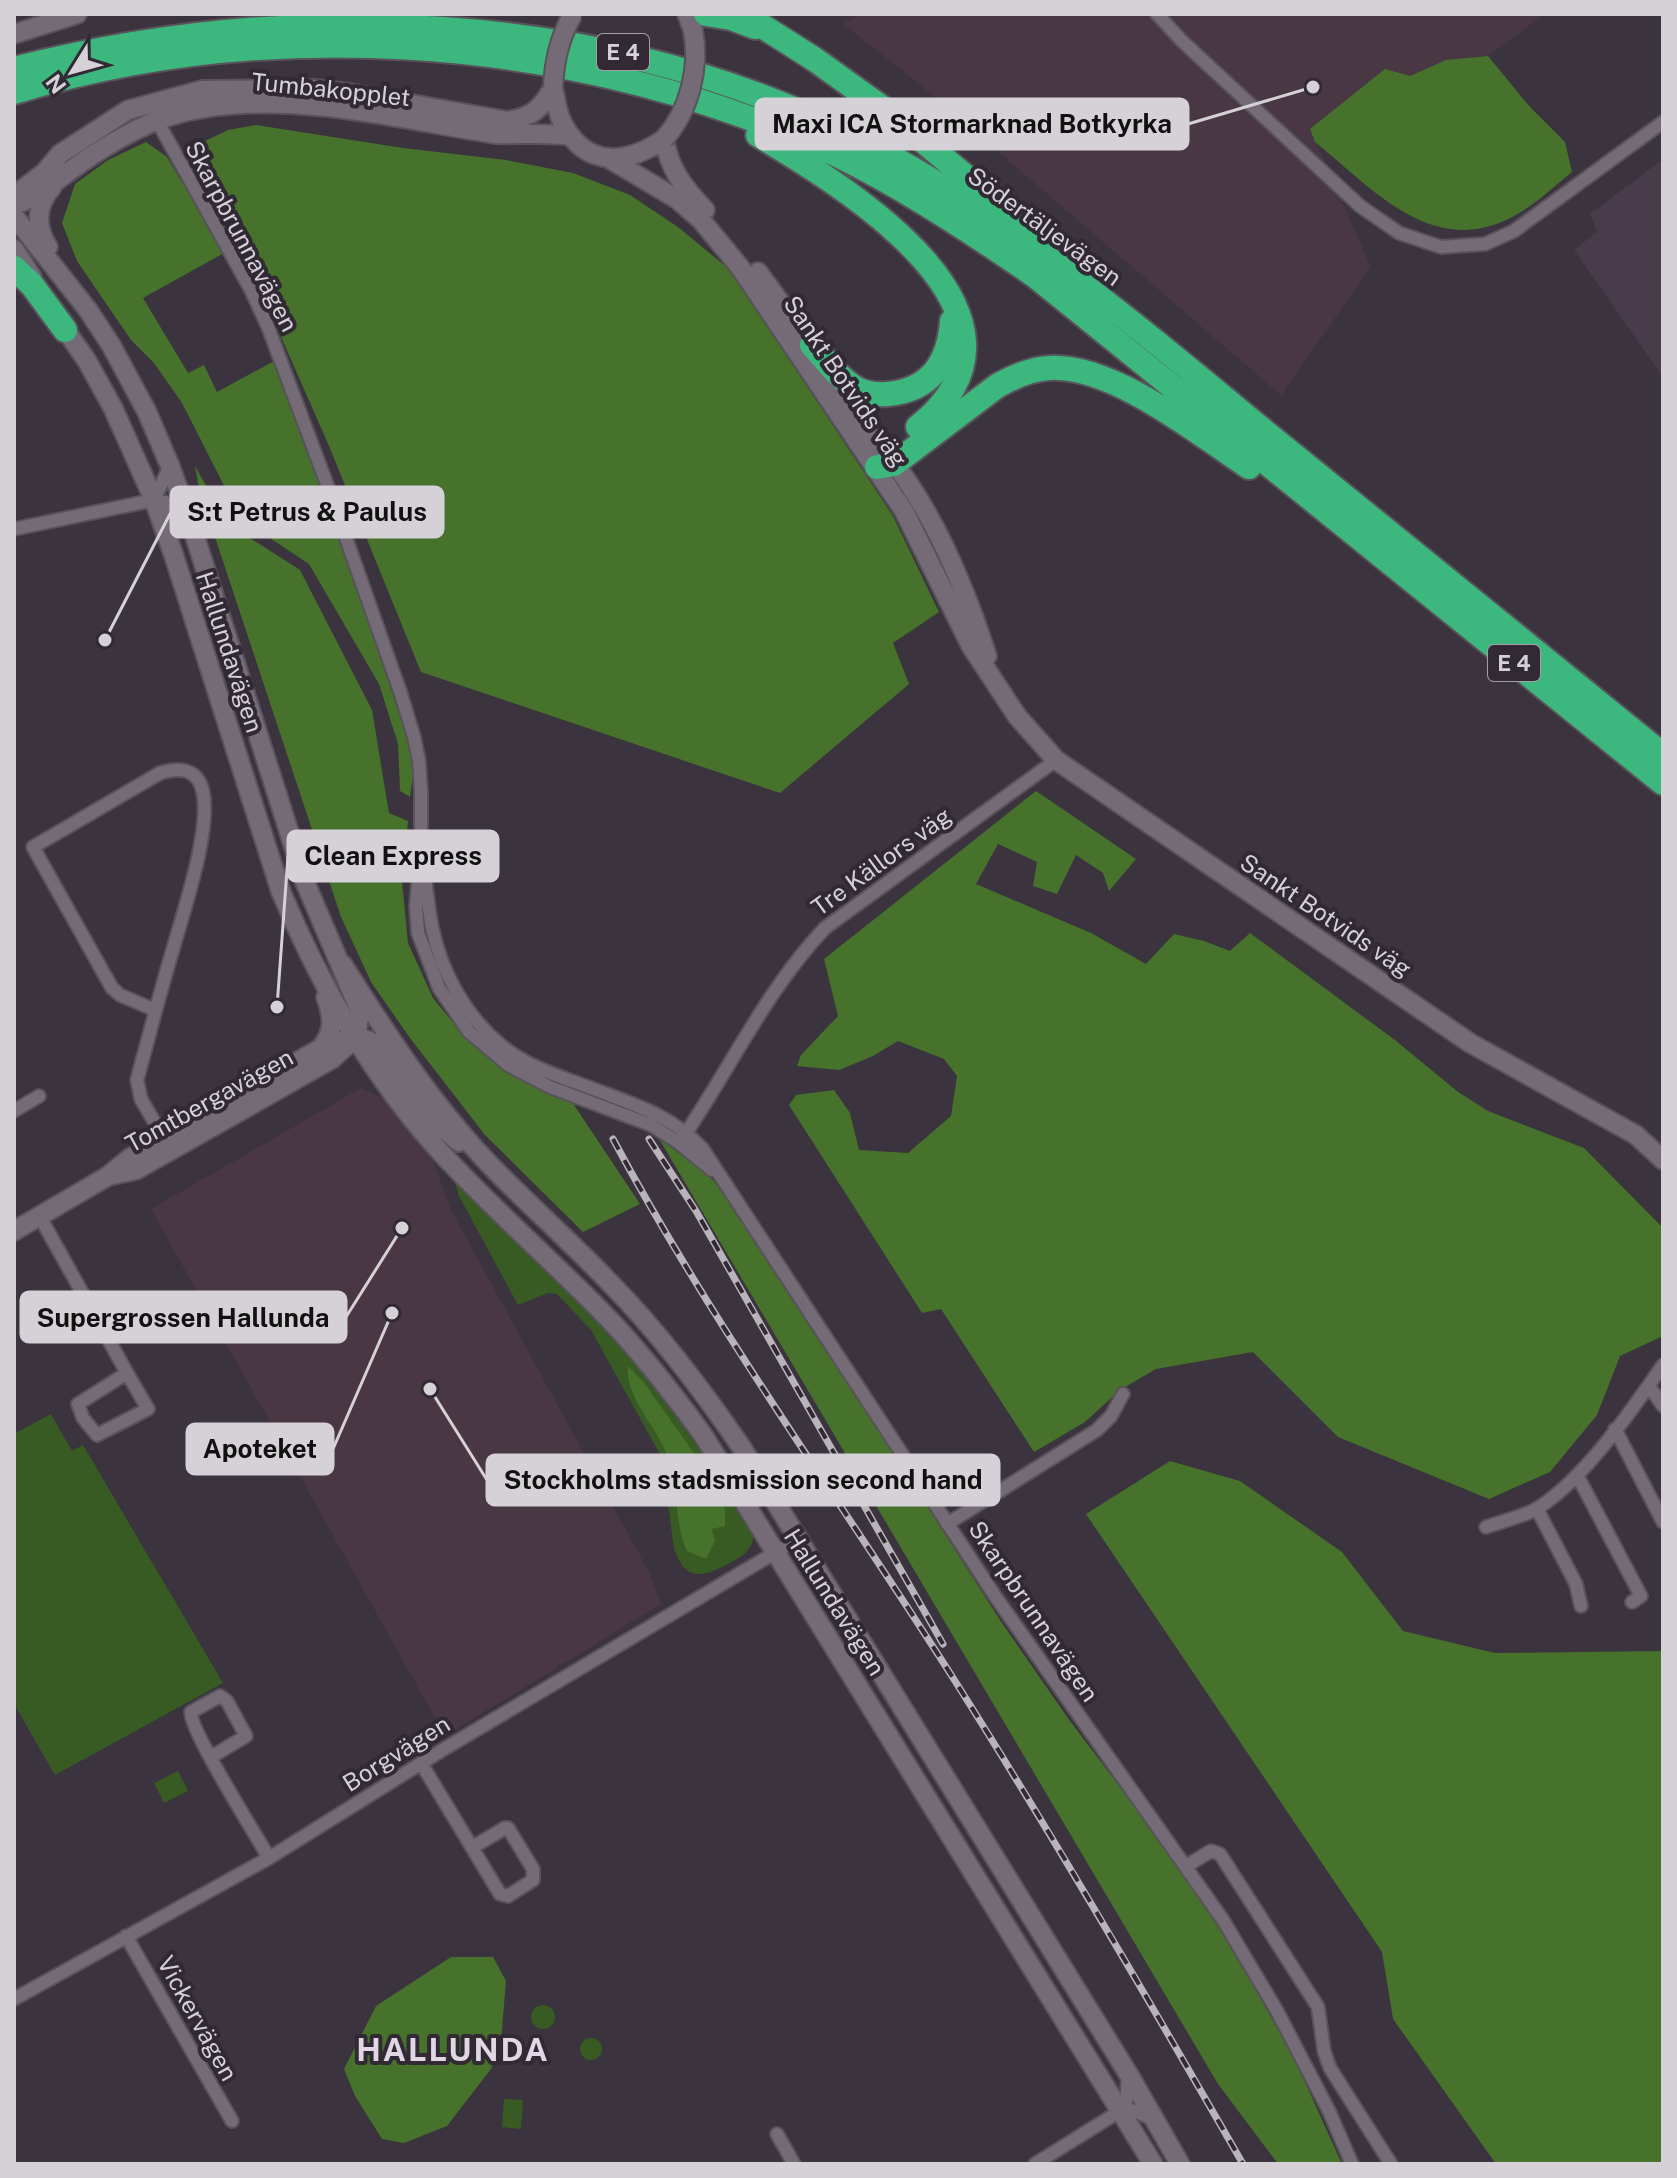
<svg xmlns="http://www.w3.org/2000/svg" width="1677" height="2178" font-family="'Public Sans',sans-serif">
<rect width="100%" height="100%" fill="#3b333e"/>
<path fill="#493843" d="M 856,14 L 1545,14 L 1488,56 L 1446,60 L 1410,76 L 1310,129 L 1371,267 L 1281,395 L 917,82 L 843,24 L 857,16 Z
M 361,1088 L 388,1100 L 430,1152 L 451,1210 L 649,1572 L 661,1604 L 445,1736 L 151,1209 Z"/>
<path fill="#493c4a" d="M 1663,159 L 1663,377 L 1574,250 L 1597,232 L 1590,214 Z"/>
<path fill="#385b23" d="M 455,1182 L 464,1187 C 552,1273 637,1355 707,1458 C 723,1481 741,1504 753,1530 C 753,1534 754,1539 752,1543 C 749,1553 737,1559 728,1564 C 702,1578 685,1581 674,1549 L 662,1458 L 591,1330 L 557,1294 L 548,1293 L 518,1305 L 459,1196 Z
M 51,1414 L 72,1451 L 83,1445 L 223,1683 L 55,1775 L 14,1704 L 14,1434 Z
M 178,1771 L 188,1791 L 164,1803 L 154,1783 Z
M531 2017a12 12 0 1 1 24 0a12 12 0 1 1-24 0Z
M580 2049a11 11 0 1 1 22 0a11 11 0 1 1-22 0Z
M 504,2099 L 523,2100 L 521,2129 L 502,2127 Z"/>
<path fill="#46722b" d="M 1488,56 L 1530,107 L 1565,142 L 1572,172 C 1552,188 1532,208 1508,219 C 1430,257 1371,187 1315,142 L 1310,129 L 1385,69 L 1410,76 L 1446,60 Z
M 256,125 L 403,148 L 506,160 L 573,173 L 630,195 L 678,227 L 729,269 L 893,516 L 939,612 L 893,643 L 909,684 L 780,793 L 421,672 L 329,446 L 212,180 L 205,141 L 228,130 Z
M 146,142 L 167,157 L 224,253 L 143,298 L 188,373 L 204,365 L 217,392 L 276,360 L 338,534 L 415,760 L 410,797 L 400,791 L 398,744 L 379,684 L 309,564 L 241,519 L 182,403 L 154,363 L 131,340 L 77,261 L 62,223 L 75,184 L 108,160 Z
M 195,466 L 228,524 L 300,570 L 372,710 L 389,813 L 408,821 L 402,882 L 408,943 L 433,998 L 459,1030 L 498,1066 L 528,1084 L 572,1102 L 640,1204 L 583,1232 L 485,1135 L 410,1038 L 371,982 L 341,917 L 199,489 Z
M 1036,791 L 1136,859 L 1109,891 L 1103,873 L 1076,855 L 1057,894 L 1033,886 L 1037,862 L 998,844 L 976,884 L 1091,933 L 1146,964 L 1174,934 L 1204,941 L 1230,951 L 1250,933 L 1395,1040 L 1458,1092 L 1488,1111 L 1584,1148 L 1663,1228 L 1663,1336 L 1620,1356 L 1597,1415 L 1550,1472 L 1489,1499 L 1338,1437 L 1253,1352 L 1156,1369 L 1120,1390 L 1085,1422 L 1034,1452 L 941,1309 L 922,1313 L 789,1105 L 796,1095 L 834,1090 L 850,1113 L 859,1150 L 908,1153 L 951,1116 L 957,1076 L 944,1059 L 898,1041 L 873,1056 L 839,1070 L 797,1066 L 801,1055 L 838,1016 L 824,959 Z
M 658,1137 L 713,1180 L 745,1222 L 1002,1623 L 1070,1721 L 1186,1874 L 1238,1958 L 1295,2060 L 1342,2164 L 1278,2164 L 1218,2084 Z
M 628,1366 L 645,1384 L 696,1456 L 725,1509 L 725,1526 L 712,1529 L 715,1541 L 706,1559 L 687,1551 C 674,1521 678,1486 667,1455 C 656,1425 625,1398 628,1366 Z
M 1170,1461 L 1240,1481 L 1342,1552 L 1403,1631 L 1495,1653 L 1663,1651 L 1663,2164 L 1496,2164 L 1393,2019 L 1382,1952 L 1086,1514 Z
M 451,1957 L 493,1957 L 506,1981 L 501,2041 L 491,2069 L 447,2126 L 404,2143 L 382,2139 L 355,2096 L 344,2069 L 376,2006 Z"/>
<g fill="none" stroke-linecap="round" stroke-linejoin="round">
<g stroke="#58525a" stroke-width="16">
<path id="street" d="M 1157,14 L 1182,41 L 1360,206 L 1399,233 L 1441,247 L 1485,244 L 1514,231 L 1663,122
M 155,117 L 251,290 L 268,327 L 328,487 L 401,694 L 414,737 L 419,761 L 421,791 L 421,848 L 416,906 L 418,933 L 439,988 L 469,1032 L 508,1065 L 550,1087 L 651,1125 L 679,1143 L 712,1170
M 154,500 L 170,466
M 14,529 L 154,500 L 165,502 L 185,519
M 421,848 C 425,874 427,901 432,927 C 441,972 466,1017 502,1046 C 528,1068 565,1078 596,1090 C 638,1106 670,1115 702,1148 L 995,1596 L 1223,1920 L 1277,2011 L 1329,2111 L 1352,2164
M 155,1010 L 120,995 L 112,988 L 33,847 L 160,773 C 179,767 198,768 203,792 C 211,830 184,910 173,949 C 160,992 149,1036 137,1080 L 141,1099 L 167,1144
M 14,1111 L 39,1096
M 682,1139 C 730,1069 766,990 825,928 L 1056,760
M 40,1217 L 127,1373 L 78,1404 L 83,1418 L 97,1435 L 148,1409 L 127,1373
M 1649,1386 L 1663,1406
M 1615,1429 L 1663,1522
M 1577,1475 L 1641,1596 L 1632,1602
M 1537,1509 L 1576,1584 L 1581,1606
M 947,1524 L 1097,1430 L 1111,1416 L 1123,1394
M 1486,1527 C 1502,1521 1523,1517 1538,1508 C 1584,1479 1632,1410 1663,1365
M 211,1757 L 246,1736 L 227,1701 L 220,1696 L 191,1712 C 189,1729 256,1835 269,1858
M 421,1763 L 500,1894 L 508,1896 L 533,1880 L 533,1869 L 508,1828 L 505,1828 L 473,1847
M 1186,1866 L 1211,1851 L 1220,1854 L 1318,2007 L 1324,2051 L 1330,2068 L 1391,2164
M 126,1936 L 232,2121
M 14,1999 L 269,1858 L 444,1749 L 798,1539
M 1120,2111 L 1131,2110 L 1154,2119
M 777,2134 L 794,2164
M 1035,2164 L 1120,2111 L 1126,2103 L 1128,2077"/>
</g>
<g stroke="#58525a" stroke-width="22">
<path id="secondary" d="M 687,14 L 693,30
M 14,34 L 77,14
M 553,88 C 556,100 557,113 563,124 C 587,169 628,164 664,139 C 670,170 683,187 705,210
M 608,158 L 677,199 L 701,220 L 739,266 L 904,511 L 971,646 L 1017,716 L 1056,760 L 1470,1043 L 1636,1135 L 1663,1160
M 14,196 L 45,172 L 60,154 L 128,110 L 202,90 L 314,89 L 349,93 L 508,121 C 532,117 541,109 553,88
M 14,205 C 36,198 53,183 71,170 C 97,151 126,133 156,121 C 257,82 391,118 495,134 C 521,135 546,132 571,136
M 14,216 L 88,310 L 111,345 L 147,412 L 170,466 L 191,524 L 305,882 L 360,1011 L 356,1037 L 332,1059 L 136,1170 L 108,1176
M 48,247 C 35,226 36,205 52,187
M 14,249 L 32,277
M 758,272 L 818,354
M 58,319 L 87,361 L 113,408 L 154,500 L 174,556 L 281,892 C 319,982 370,1073 435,1146 C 486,1203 545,1254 599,1309 C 638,1348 671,1391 703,1435 L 1153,2164
M 832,376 C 857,414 886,449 911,487 C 945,539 968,597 987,656
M 343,965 C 387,1035 433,1106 491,1166 C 531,1207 574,1245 613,1286 C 662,1336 703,1391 742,1448 L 1129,2075 L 1180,2164
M 321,1048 C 335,1030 333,1018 326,997
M 14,1231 L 108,1176 L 130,1158 L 321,1048 C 338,1041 355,1032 373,1043 L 433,1120 L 459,1142"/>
</g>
<g stroke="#58525a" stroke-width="28">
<path id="highway" d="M 706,14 L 731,18 L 755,27
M 743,14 L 814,59 L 888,112 L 1029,229
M 14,69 C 286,0 597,8 852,136 C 1001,211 1131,321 1259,427 C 1394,536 1528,646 1663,755
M 14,92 C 265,16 551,35 793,135 C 879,171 957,222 1034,275 L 1663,783
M 758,135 C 846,187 1057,316 918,427
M 14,268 L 32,285 L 65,330
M 812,345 C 826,360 839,379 857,389 C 867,394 878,395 888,394 C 931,390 949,362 952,321
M 877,467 L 894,464 L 997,386 C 1013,377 1030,369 1049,368 C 1112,364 1198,433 1249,467"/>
</g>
<use href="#street" stroke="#746b77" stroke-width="12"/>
<use href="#secondary" stroke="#746b77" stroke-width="18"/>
<use href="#highway" stroke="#3cb87e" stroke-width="24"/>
<g stroke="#b9b3ba" stroke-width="7">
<path id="rail" d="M 613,1139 C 714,1328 841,1501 955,1681 C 1055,1839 1150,2002 1243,2164
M 649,1139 L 696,1211 L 943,1644"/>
</g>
<use href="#rail" stroke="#312933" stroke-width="4" stroke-dasharray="12" stroke-linecap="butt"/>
<g stroke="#58525a" stroke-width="22" stroke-linecap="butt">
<path id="secondary-bridge" d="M 553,88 C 554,61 559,38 573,14
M 664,139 C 690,110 700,67 693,30"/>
</g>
<use href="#secondary-bridge" stroke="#746b77" stroke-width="18"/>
</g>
<g text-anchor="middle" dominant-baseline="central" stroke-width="8" stroke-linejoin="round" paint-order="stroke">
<g fill="#312933" stroke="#a49fa6" stroke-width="2">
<rect x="597" y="34" width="52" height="36" rx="6"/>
<rect x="1488" y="645" width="52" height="36" rx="6"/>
</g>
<g font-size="22" font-weight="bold" fill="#d6d1d7">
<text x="623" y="52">E 4</text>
<text x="1514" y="663">E 4</text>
</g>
<g font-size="24" fill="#d6d1d7" stroke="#312933">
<text transform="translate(331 89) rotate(6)">Tumbakopplet</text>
<text transform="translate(1045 226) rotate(36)">Södertäljevägen</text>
<text transform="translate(242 236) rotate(62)">Skarpbrunnavägen</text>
<text transform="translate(846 381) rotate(56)">Sankt Botvids väg</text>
<text transform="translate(230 652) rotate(72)">Hallundavägen</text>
<text transform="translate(881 861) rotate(-36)">Tre Källors väg</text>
<text transform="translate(1326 915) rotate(34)">Sankt Botvids väg</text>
<text transform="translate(209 1100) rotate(-29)">Tomtbergavägen</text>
<text transform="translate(835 1602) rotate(58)">Hallundavägen</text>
<text transform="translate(1034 1611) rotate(56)">Skarpbrunnavägen</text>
<text transform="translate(396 1753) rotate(-32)">Borgvägen</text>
<text transform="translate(198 2018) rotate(61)">Vickervägen</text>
</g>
<g font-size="32" font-weight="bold" letter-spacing="2" fill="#e1d7e4" stroke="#312933">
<text x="453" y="2049">HALLUNDA</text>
</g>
</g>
<path fill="none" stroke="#d6d1d7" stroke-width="3" d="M1313 87L1188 124M105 640L171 512M277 1007L288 856M402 1228L346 1317M392 1313L333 1449M430 1389L487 1480"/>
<g fill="#d6d1d7" stroke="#312933" stroke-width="3">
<circle cx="1313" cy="87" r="8"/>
<circle cx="105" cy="640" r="8"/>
<circle cx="277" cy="1007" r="8"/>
<circle cx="402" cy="1228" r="8"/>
<circle cx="392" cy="1313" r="8"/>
<circle cx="430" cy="1389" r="8"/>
</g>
<g fill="#d6d1d7" stroke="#d6d1d7" stroke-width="3">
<rect x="756" y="99" width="432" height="50" rx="8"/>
<rect x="171" y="487" width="272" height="50" rx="8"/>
<rect x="288" y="831" width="210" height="50" rx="8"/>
<rect x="21" y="1292" width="325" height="50" rx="8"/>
<rect x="187" y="1424" width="146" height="50" rx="8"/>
<rect x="487" y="1455" width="512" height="50" rx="8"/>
</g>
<g font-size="26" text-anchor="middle" font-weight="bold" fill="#111">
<text x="972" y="133">Maxi ICA Stormarknad Botkyrka</text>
<text x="307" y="521">S:t Petrus &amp; Paulus</text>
<text x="393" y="865">Clean Express</text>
<text x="183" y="1327">Supergrossen Hallunda</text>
<text x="260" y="1458">Apoteket</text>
<text x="743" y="1489">Stockholms stadsmission second hand</text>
</g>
<rect width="1677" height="2178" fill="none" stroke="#d6d1d7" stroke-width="32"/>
<g transform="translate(72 72) rotate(233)" stroke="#312933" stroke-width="6" paint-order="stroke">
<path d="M0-6L14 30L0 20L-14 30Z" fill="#d6d1d7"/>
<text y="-12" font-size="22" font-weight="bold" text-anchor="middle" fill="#d6d1d7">N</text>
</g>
</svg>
